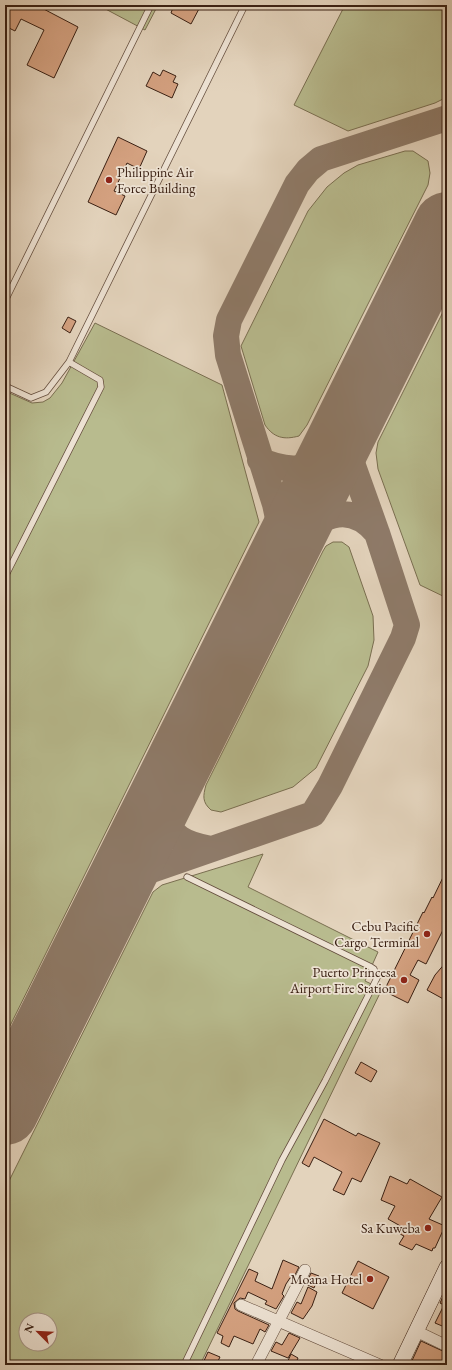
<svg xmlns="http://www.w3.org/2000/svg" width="452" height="1370" font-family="'EB Garamond',serif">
<rect width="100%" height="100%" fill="#e3d3bc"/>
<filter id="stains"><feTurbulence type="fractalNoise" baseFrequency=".005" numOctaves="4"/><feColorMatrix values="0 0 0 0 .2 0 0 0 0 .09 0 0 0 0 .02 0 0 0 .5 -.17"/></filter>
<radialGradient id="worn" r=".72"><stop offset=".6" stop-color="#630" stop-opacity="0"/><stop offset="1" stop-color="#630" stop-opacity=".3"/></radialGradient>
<path fill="#b8bb8e" stroke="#796e50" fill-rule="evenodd" d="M 98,5 L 158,5 L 145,30 Z
M 345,5 L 447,5 L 447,97 L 435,103 L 348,131 L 294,105 Z
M 405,151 L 413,151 L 428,161 L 430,173 L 428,185 L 307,425 L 299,436 C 284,440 274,438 265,425 L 241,346 L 308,211 L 327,187 L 344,173 L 358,165 Z
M 447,304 L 447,598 L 420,585 L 378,469 L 376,453 L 378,442 Z
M 95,323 L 222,385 L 259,522 L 5,1036 L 5,391 L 32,403 L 43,402 L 50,398 L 62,383 Z
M 333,542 L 342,542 L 349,547 L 373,616 L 374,640 L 368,666 L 316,768 L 293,787 L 221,812 L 211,810 C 202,802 203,796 206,785 L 323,551 L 326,546 Z
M 263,854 L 248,887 L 378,952 L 365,981 L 382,989 L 200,1365 L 5,1365 L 5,1189 L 153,892 L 162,885 ZM 26,1320 L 50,1320 L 50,1344 L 26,1344 Z"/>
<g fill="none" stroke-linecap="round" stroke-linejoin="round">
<path stroke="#8e7a68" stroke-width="26" d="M 260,460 C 280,470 307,473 325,458 C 332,452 337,443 342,435
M 292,536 C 322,518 349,499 377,533
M 285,551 L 275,504 L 228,355 L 226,336 L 229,320 L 297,184 L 308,170 L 321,159 L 447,118
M 155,811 C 175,836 178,843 211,849
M 119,884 L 140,874 L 313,814 L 330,786 L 403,638 L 407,625 L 377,533 L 342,435"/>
<path stroke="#8e7a68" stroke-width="66" d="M 5,1112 L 447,225"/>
</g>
<path fill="#d4a180" stroke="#3a2013" d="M 8,5 L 36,5 L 78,27 L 54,78 L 27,65 L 44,30 L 21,19 L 15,31 L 5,26 L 5,11 Z
M 174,5 L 201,5 L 191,24 L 171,13 Z
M 163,70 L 176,76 L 173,82 L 178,84 L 172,98 L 146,86 L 153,72 L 160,76 Z
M 118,137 L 147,151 L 139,169 L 127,163 L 114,191 L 125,196 L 116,215 L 88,202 Z
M 68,317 L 76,321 L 70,333 L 62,328 Z
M 447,869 L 447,916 L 444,922 L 446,924 L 426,964 L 418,960 L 410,975 L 419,980 L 408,1003 L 384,991 L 423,912 L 424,913 L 432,897 L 433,898 Z
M 447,961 L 447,1001 L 427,990 L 435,975 Z
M 361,1062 L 377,1071 L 371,1082 L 355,1073 Z
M 324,1119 L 356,1136 L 358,1133 L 380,1143 L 361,1182 L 352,1178 L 344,1195 L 333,1190 L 342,1172 L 314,1157 L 309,1167 L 302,1163 Z
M 390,1176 L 407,1184 L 410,1179 L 442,1197 L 429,1219 L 445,1226 L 435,1248 L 433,1248 L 432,1251 L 416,1244 L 412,1250 L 399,1244 L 404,1236 L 400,1234 L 404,1228 L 388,1219 L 395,1206 L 381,1200 Z
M 283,1260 L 299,1267 L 293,1279 L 290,1278 L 286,1284 L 282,1294 L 284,1296 L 276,1309 L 265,1304 L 267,1301 L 248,1292 L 245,1299 L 240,1298 L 234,1303 L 235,1309 L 238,1311 L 269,1325 L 265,1332 L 260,1329 L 253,1344 L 234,1336 L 229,1347 L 221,1343 L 223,1336 L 217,1333 L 249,1269 L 258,1273 L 255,1281 L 272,1289 Z
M 358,1261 L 389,1277 L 373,1309 L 342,1293 Z
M 311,1273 L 319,1276 L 314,1288 L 306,1284 Z
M 308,1287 L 317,1292 L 312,1306 L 303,1319 L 291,1313 L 297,1302 L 301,1304 Z
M 447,1288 L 447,1328 L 435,1323 L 444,1305 L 440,1303 Z
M 289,1333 L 300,1338 L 288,1358 L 271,1351 L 276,1342 L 282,1345 Z
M 421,1341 L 447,1353 L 447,1365 L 410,1365 Z
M 208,1352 L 220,1357 L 216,1365 L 202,1365 Z
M 291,1354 L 298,1358 L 295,1365 L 286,1365 Z"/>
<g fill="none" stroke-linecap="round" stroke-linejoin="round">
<g stroke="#644d3d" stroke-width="7">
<path id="lane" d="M 5,301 L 151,5
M 5,386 L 31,398 L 46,392 L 69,362 L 245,5
M 5,577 L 101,387 L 100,380 L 69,362
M 184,1365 L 282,1160 L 325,1081 L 377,978 L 374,969 L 371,967 L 187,877"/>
</g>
<g stroke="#644d3d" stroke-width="12">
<path id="street" d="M 241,1305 L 380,1365
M 416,1331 L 447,1346
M 256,1365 L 305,1270"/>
</g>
<g stroke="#3a2013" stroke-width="16">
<path id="secondary" d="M 400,1365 L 447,1267"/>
</g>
<use href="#lane" stroke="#ede2d3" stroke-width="5.5"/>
<use href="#street" stroke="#ede2d3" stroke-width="11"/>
<use href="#secondary" stroke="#ede2d3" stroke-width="15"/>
</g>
<g fill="#8f2418" stroke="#ede2d3" stroke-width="1.5">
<circle cx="109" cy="180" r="4"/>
<circle cx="427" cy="934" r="4"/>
<circle cx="404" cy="980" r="4"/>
<circle cx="428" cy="1228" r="4"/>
<circle cx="370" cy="1279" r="4"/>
</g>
<g text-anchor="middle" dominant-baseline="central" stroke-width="3.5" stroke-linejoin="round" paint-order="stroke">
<g font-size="14" fill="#3a2013" stroke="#ede2d3" text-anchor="end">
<text x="117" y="172" text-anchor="start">Philippine Air<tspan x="117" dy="16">Force Building</tspan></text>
<text x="419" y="926">Cebu Pacific<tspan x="419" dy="16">Cargo Terminal</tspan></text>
<text x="396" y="972">Puerto Princesa<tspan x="396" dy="16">Airport Fire Station</tspan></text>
<text x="420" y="1228">Sa Kuweba</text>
<text x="362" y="1279">Moana Hotel</text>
</g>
</g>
<rect width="452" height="1370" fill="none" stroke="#e3d3bc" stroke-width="20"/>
<rect x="6" y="6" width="440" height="1358" fill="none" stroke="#3a2013" stroke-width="2"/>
<rect x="10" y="10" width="432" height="1350" fill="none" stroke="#3a2013"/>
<g transform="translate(38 1332) rotate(294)"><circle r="19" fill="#ede2d3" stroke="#a59486"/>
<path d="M0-3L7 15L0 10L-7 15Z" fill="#8f2418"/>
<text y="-6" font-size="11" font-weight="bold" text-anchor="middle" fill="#3a2013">N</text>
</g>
<rect width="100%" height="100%" filter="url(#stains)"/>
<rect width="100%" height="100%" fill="url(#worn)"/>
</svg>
